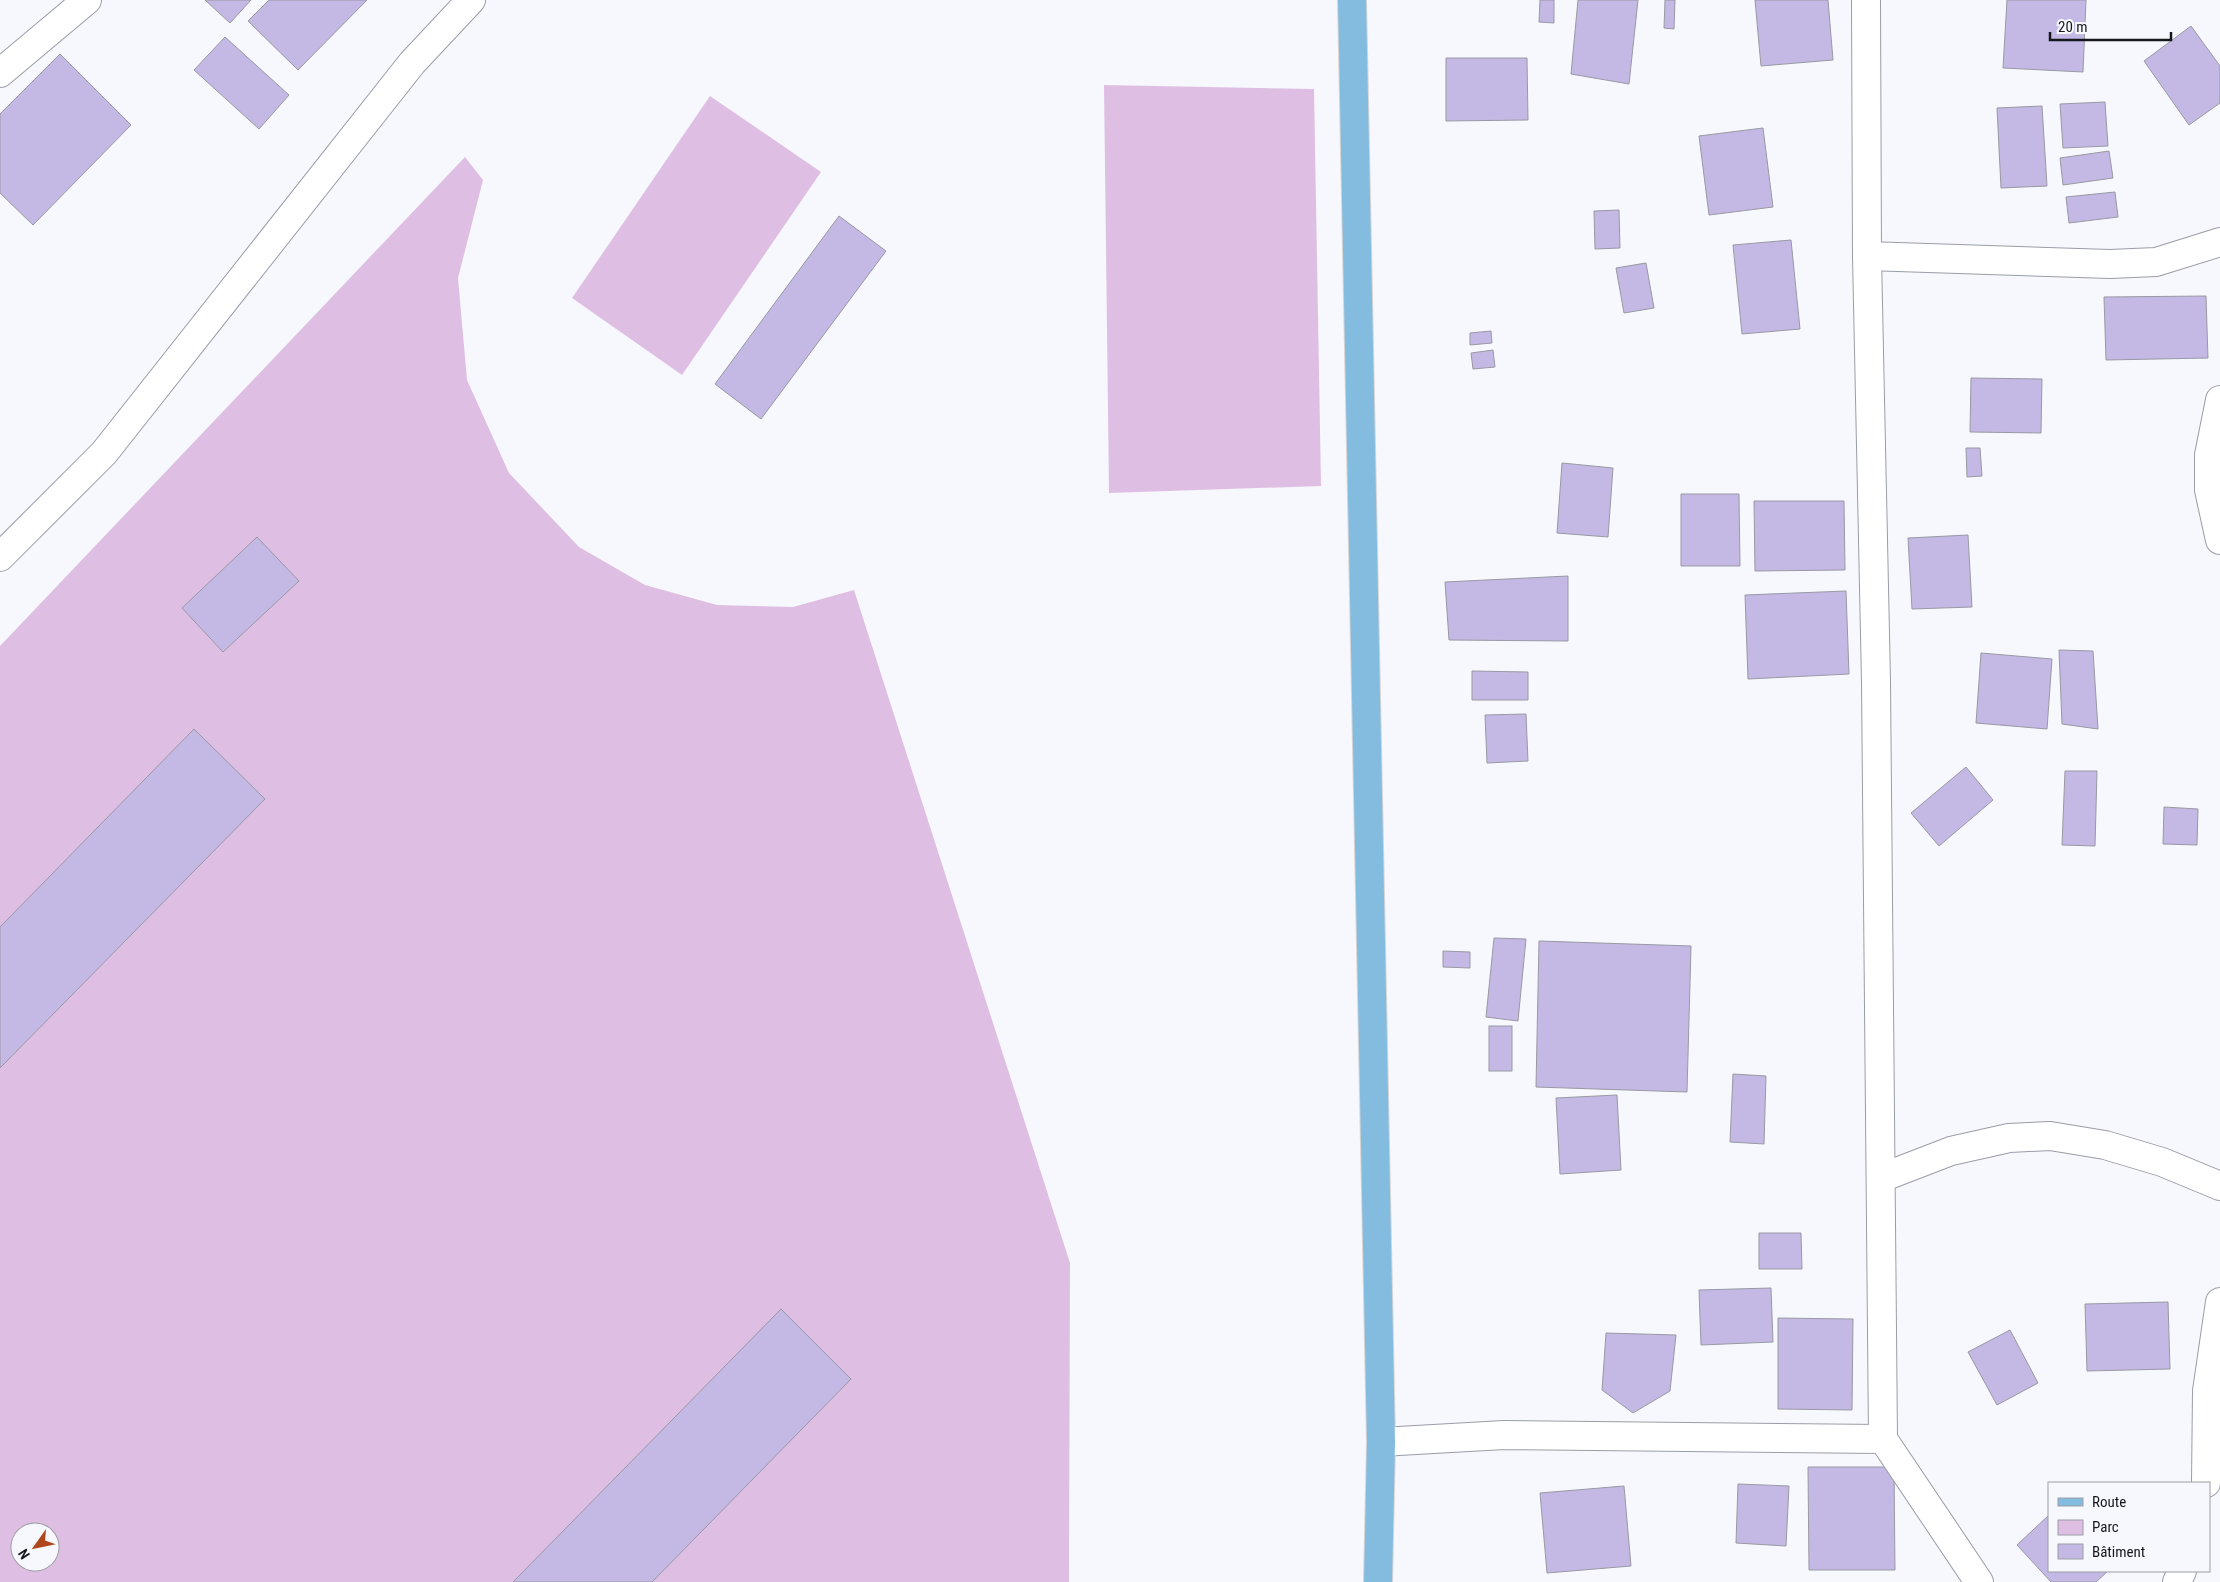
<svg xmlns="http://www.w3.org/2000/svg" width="2220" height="1582" font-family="'Roboto Condensed',sans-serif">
	<rect width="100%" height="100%" fill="#f7f8fd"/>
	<!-- green -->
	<g fill="#debfe3" fill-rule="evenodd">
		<polygon points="1104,85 1314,89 1321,486 1109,493"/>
		<polygon points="710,96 821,172 682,375 572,298"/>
		<path d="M465,157L483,180L458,278L467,380L509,473L579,547L645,585L717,605L793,607L854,590L1070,1263L1069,1582H0V646ZM20,1532H50V1562H20Z"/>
	</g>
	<!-- building -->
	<g fill="#c3b9e4" stroke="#9a98a3">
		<polygon points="205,0 251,0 230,23"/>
		<polygon points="269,0 367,0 298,70 248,21"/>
		<polygon points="1540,0 1554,0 1554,23 1539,22"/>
		<polygon points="1578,0 1638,0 1629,84 1571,74"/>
		<polygon points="1665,0 1675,0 1674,29 1664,28"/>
		<polygon points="1755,0 1828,0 1833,60 1761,66"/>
		<polygon points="2007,0 2086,0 2083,72 2003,68"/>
		<polygon points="2191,26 2220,66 2220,103 2189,125 2144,61"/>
		<polygon points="225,37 289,95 259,129 194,70"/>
		<polygon points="60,54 131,125 33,225 0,193 0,114"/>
		<polygon points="1446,58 1527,58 1528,120 1446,121"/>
		<polygon points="2105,102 2108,146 2063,148 2060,104"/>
		<polygon points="2042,106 2047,186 2001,188 1997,108"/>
		<polygon points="1763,128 1773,207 1709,215 1699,136"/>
		<polygon points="2109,151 2113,178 2063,185 2060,158"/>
		<polygon points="2115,192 2118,217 2069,223 2066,197"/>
		<polygon points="1619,210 1620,248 1595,249 1594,211"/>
		<polygon points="839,216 886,251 761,419 715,384"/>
		<polygon points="1791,240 1800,329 1742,334 1733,245"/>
		<polygon points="1646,263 1654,308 1624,313 1616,268"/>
		<polygon points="2206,296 2208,358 2106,360 2104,297"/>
		<polygon points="1491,331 1492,343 1470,345 1470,333"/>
		<polygon points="1493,350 1495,367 1473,369 1471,353"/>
		<polygon points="1971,378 2042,379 2041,433 1970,432"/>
		<polygon points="1966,448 1980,448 1982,476 1967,477"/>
		<polygon points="1562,463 1613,468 1608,537 1557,533"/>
		<polygon points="1681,494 1739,494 1740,566 1681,566"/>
		<polygon points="1754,501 1844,501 1845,570 1755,571"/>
		<polygon points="1968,535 1972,607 1912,609 1908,538"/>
		<polygon points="257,537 299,581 223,652 182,608"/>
		<polygon points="1568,576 1568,641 1449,640 1445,582"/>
		<polygon points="1846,591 1849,674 1748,679 1745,595"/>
		<polygon points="2059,650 2093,651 2098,729 2062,724"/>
		<polygon points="1981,653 2052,659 2047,729 1976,723"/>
		<polygon points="1472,671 1528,672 1528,700 1472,700"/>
		<polygon points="1526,714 1528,761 1487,763 1485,715"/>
		<polygon points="194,729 265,799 0,1068 0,927"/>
		<polygon points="1966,767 1993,800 1939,846 1911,813"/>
		<polygon points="2065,771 2097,771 2095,846 2062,845"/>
		<polygon points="2164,807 2198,809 2197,845 2163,844"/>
		<polygon points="1494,938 1526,939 1518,1021 1486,1017"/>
		<polygon points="1539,941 1691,946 1687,1092 1536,1087"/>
		<polygon points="1443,951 1470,952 1470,968 1443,967"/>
		<rect x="1489" y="1026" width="23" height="45"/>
		<polygon points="1733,1074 1766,1076 1764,1144 1730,1142"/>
		<polygon points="1617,1095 1621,1170 1560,1174 1556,1098"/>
		<polygon points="1759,1233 1801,1233 1802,1269 1759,1269"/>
		<polygon points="1771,1288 1773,1342 1701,1345 1699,1290"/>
		<polygon points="2168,1302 2170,1369 2087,1371 2085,1304"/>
		<polygon points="781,1309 851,1379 652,1582 513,1582"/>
		<polygon points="1778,1318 1853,1319 1852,1410 1778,1409"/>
		<polygon points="2010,1330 2038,1383 1997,1405 1968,1352"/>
		<polygon points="1606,1333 1676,1335 1670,1391 1633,1413 1602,1390"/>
		<polygon points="1808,1467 1894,1467 1895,1570 1809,1570"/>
		<polygon points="1738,1484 1789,1486 1786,1546 1736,1543"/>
		<polygon points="1624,1486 1631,1566 1547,1573 1540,1493"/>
		<polygon points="2049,1515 2049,1571 2108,1571 2096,1582 2051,1582 2017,1545"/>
	</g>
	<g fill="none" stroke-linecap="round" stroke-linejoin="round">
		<defs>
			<g id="minor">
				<polyline points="1866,0 1867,256 1876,682 1883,1439 1979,1582"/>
				<polyline points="0,73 87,0"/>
				<polyline points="1867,256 2110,264 2156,262 2220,242"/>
				<polyline points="2220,400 2209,455 2209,490 2220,540"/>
				<polyline points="0,557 104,453 412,63 471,0"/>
				<polyline points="1881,1178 1951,1151 2009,1138 2050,1136 2105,1145 2162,1162 2220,1186"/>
				<polyline points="1381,1442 1504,1435 1883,1439"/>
				<polyline points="2206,1483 2207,1391 2220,1302"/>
				<polyline points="2177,1582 2182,1571"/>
			</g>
			<polyline id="major" points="1352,0 1381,1442 1378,1582"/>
		</defs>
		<!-- minor casing -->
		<use href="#minor" stroke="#999da7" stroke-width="30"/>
		<!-- major casing -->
		<use href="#major" stroke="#d5d5d6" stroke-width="30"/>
		<!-- minor -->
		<use href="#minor" stroke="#fff" stroke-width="28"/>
		<!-- major -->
		<use href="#major" stroke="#84bce0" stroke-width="28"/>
	</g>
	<!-- legend -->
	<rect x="2048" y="1482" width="162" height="90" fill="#f7f8fd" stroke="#9d9ea3"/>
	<rect x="2058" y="1498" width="25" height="8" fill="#84bce0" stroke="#9d9ea3"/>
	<text x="2092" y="1507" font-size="15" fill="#15171b">Route</text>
	<rect x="2058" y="1520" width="25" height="15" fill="#debfe3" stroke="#9d9ea3"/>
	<text x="2092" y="1532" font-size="15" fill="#15171b">Parc</text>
	<rect x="2058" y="1544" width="25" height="15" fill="#c3b9e4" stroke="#9d9ea3"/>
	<text x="2092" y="1557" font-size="15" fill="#15171b">Bâtiment</text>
	<!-- north arrow -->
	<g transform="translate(35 1547) rotate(237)"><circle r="24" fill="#f7f8fd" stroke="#9d9ea3"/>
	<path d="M0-4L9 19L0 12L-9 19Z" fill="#ae481c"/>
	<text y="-8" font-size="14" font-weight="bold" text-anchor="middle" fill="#15171b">N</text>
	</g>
	<!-- scale -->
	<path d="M2050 32v8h121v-8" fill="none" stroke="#15171b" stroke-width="2.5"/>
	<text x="2058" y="32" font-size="15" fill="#15171b" stroke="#f7f8fd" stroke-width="4" paint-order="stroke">20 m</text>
</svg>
